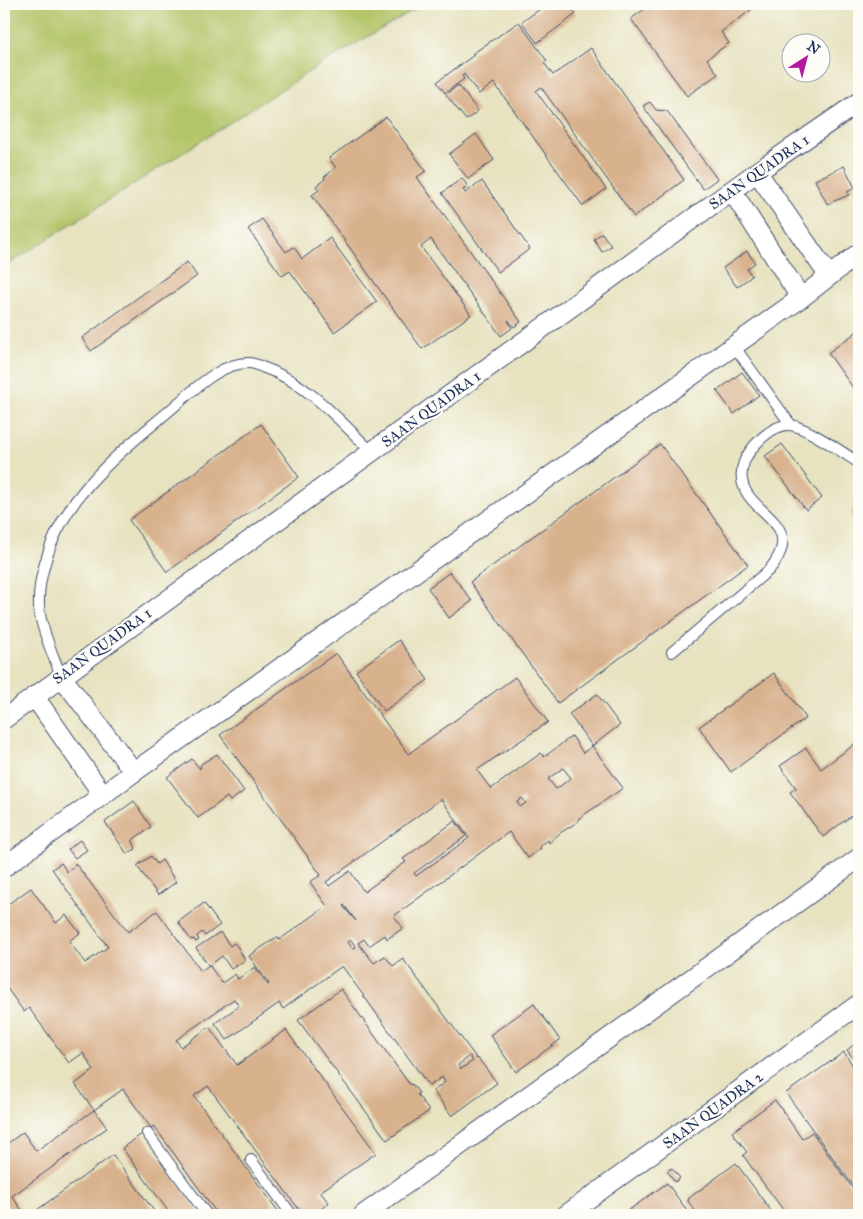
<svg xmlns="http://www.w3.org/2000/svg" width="863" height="1219" font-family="'IM FELL Great Primer',serif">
	<rect width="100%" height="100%" fill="#fdfcf7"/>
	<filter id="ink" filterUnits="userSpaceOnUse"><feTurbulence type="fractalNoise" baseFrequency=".02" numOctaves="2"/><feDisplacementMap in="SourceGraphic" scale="10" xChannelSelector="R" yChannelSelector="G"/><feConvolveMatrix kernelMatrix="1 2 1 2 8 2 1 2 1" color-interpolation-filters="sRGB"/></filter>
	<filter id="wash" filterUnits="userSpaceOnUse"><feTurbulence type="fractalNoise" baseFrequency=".0096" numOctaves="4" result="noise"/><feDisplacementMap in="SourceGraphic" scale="20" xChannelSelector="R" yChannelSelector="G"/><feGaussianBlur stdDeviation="1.12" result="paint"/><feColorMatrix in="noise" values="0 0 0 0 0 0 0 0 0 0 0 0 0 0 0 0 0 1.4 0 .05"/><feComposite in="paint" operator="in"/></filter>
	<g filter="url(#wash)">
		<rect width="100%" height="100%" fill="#e7e2c0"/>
		<!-- green -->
		<polygon fill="#b3c569" stroke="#677a64" points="4,4 424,4 323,63 4,267"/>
		<g id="blocks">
			<!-- building -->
			<g fill="#d8b18d" fill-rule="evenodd">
				<polygon points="547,4 568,4 576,14 537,43 522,22"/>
				<polygon points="651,4 759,4 721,32 729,43 707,59 718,74 687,96 631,19"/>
				<polygon points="519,22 547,61 544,63 553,75 591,48 684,180 634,217 541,87 536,91 606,189 583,206 494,83 479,94 464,74 462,76 464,79 445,93 437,82 474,55 472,54"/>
				<polygon points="458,85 478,111 466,120 446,95"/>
				<polygon points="650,102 656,110 667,111 717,179 703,189 643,106"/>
				<polygon points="386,117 426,171 417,177 521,322 514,327 508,320 512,328 501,336 431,239 421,247 471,315 422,349 312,195 319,190 316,186 325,179 324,177 336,168 329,158"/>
				<polygon points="476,134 494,160 468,179 449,154"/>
				<polygon points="844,166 855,188 847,192 849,195 827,204 815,180"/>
				<polygon points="462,178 468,187 463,190 465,193 482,181 530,249 498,272 442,193"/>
				<polygon points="262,219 286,252 294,247 302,259 330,238 377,302 334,332 290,271 282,276 248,229"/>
				<polygon points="602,233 611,246 602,252 594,239"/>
				<polygon points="747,251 755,263 747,269 752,276 737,287 723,268"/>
				<polygon points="187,262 197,276 91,351 82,338"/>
				<polygon points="859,330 859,396 828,353"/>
				<polygon points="742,372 759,395 734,414 717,391"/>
				<polygon points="261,424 299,477 167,572 129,520"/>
				<polygon points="660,444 748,565 558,703 470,582"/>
				<polygon points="782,444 822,498 806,510 765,456"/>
				<polygon points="859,498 859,529 851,516 854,501"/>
				<polygon points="450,572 472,601 449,618 428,588"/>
				<polygon points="399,640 428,680 384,711 356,671"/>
				<path d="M336,653L408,754L515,677L548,722L477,770L491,789L541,753L544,757L572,736L583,753L592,746L623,788L578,819L579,821L560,833L549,843L548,840L540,846L541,848L528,858L509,832L394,916L403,928L387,939L385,935L369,946L364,939L358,943L374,963L385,956L393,966L403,959L477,1059L478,1058L497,1083L452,1116L433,1091L445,1082L442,1077L429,1086L342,966L283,1009L279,1003L227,1040L215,1023L239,1006L234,999L176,1040L181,1047L209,1027L237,1065L286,1030L376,1153L320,1192L329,1203L313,1215H303L208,1086L194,1096L281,1215H218L154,1126L151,1128L123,1089L94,1110L75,1084L94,1070L83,1053L69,1063L29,1008L24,1012L4,984V907L31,888L56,923L66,915L80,933L69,941L85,963L108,947L52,869L61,863L67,872L75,866V863L128,932L157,911L201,971L209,965L222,983L235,974L238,979L255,967L268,985L269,984L249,956L277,937L279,940L327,906L310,882L321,875L220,735ZM563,768L571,778L556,789L548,779ZM522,798L526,803L520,807L517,802ZM441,799L469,838L416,876L414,873L466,836L455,821L403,859L406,862L364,892L350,871L329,886L326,882ZM344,905L356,921L343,906ZM351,940L356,947L353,949L348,942ZM470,1056L473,1061L461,1069L458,1065Z"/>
				<polygon points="774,673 806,718 731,772 699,727"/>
				<polygon points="597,694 620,725 592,746 569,714"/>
				<polygon points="859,741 859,810 823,837 790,792 796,788 780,766 806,748 821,769"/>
				<polygon points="217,754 244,791 230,801 227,797 198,818 167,777 192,759 200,769 201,764"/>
				<polygon points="134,801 151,827 131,841 133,841 136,849 127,854 105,822"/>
				<polygon points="80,840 87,850 75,858 68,849"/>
				<polygon points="151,856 157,864 162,860 176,882 158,895 137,866"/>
				<polygon points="204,903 220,925 205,936 202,932 197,936 199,940 196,942 194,939 191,940 178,922"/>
				<polygon points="220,932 230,946 234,943 237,946 245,960 231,969 222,956 209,966 196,948"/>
				<polygon points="341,989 410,1085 412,1084 419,1093 417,1094 429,1111 387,1140 298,1020"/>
				<polygon points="534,1004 560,1040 516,1072 490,1035"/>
				<polygon points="859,1041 859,1066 847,1050"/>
				<polygon points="844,1052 857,1072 859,1071 859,1194 786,1093"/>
				<polygon points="775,1100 802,1139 812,1132 859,1197 859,1215 787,1215 752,1168 743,1155 747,1152 732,1132"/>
				<polygon points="94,1110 107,1128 12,1196 25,1215 4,1215 4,1146 23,1132 36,1151"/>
				<polygon points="142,1134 201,1215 171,1215 122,1148"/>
				<polygon points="113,1155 157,1215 30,1215"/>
				<polygon points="736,1163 774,1215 698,1215 688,1201 689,1198"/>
				<polygon points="672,1168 680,1178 675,1182 667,1171"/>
				<polygon points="667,1183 690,1215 622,1215"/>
			</g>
		</g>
	</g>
	<g filter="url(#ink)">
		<use href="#blocks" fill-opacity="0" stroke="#3a4a6d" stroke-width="1"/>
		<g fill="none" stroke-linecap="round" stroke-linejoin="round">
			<defs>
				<g id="service">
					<polyline points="734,346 791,425"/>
					<path d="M672,652L769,570C809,522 747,515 742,480C740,466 746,456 754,446C763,436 776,425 789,425C804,425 845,454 859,463"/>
					<path d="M61,676C54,657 44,636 40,615C37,597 40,580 45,563C63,496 118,454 169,411C191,393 218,363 248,363C253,363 258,365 262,367C307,382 338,419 372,452"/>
					<polyline points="147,1133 207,1215"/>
					<polyline points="251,1160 292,1215"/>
				</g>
				<g id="minor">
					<polyline points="757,172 829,276"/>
					<polyline points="732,191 801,298"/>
					<polyline points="61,676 134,772"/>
					<polyline points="34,696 103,795"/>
					<polyline points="4,719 757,172 859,102"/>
					<polyline points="4,867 134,772 801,298 859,253"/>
					<polyline points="363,1215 859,858"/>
					<polyline points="566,1215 859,1004"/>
				</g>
			</defs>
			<!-- service casing -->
			<use href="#service" stroke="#3a4a6d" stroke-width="12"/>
			<!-- minor casing -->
			<use href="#minor" stroke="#3a4a6d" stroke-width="21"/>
			<!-- service -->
			<use href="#service" stroke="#fff" stroke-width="10"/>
			<!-- minor -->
			<use href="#minor" stroke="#fff" stroke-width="19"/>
		</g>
	</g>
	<g text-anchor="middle" stroke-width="4.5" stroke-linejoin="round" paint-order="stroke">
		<!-- street labels -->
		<g font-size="15" fill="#1b2f5e" stroke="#fdfcf7">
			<text transform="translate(759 172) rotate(-35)" y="5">SAAN QUADRA 1</text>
			<text transform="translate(431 409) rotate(-36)" y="5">SAAN QUADRA 1</text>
			<text transform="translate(102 646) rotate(-36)" y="5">SAAN QUADRA 1</text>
			<text transform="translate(713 1110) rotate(-36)" y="5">SAAN QUADRA 2</text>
		</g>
	</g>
	<!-- margin -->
	<rect width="863" height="1219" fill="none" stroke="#fdfcf7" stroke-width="20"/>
	<!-- north arrow -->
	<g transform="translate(806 58) rotate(36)"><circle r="24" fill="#fdfcf7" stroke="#a3aaba"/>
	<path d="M0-4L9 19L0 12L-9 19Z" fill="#b5179e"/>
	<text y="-8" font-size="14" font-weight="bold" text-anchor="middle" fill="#1b2f5e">N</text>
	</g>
</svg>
